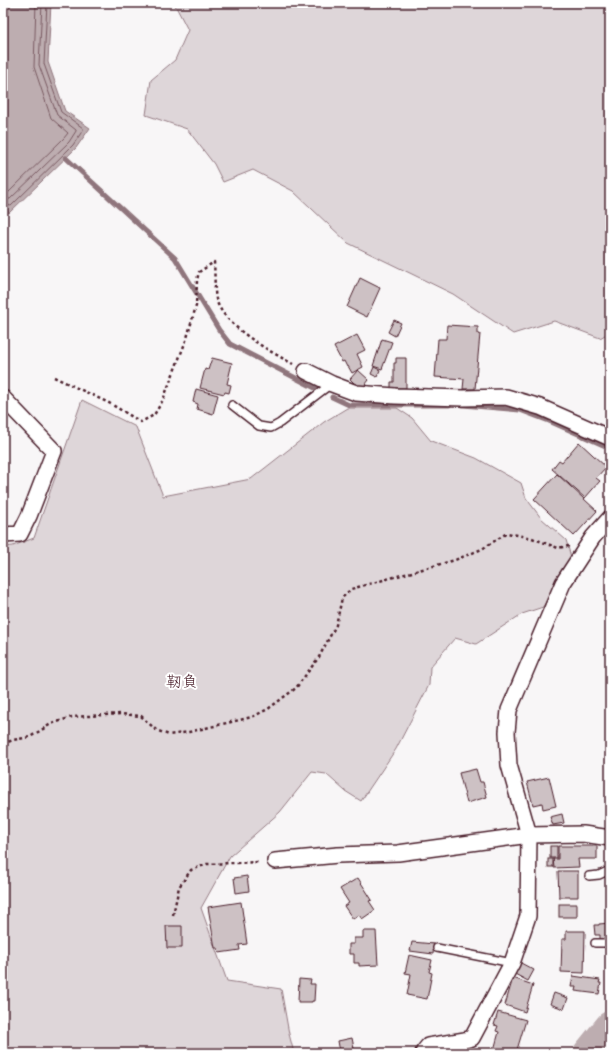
<svg xmlns="http://www.w3.org/2000/svg" width="613" height="1056" font-family="'Indie Flower','Klee One',sans-serif">
	<rect width="100%" height="100%" fill="#f8f6f7"/>
	<filter id="ink" filterUnits="userSpaceOnUse"><feTurbulence type="fractalNoise" baseFrequency=".025" numOctaves="2"/><feDisplacementMap in="SourceGraphic" scale="8" xChannelSelector="R" yChannelSelector="G"/><feConvolveMatrix kernelMatrix="1 2 1 2 8 2 1 2 1" color-interpolation-filters="sRGB"/></filter>
	<g filter="url(#ink)">
		<!-- green -->
		<g fill="#ded6d9" stroke="#947a82">
			<polygon points="174,3 610,3 610,332 600,338 554,321 513,334 453,294 348,243 293,191 253,170 223,182 214,164 187,129 146,115 151,80 175,60 188,30"/>
			<polygon points="82,400 136,427 163,496 251,479 324,422 347,408 397,408 412,418 431,441 476,458 521,483 526,498 541,518 566,540 571,557 543,607 522,614 476,644 455,638 430,667 429,685 396,749 361,801 345,791 326,774 312,772 280,812 230,856 201,908 227,981 281,989 289,1034 294,1053 3,1053 3,547 13,546 34,538"/>
		</g>
		<!-- water -->
		<polygon fill="#bdadb0" stroke="#8f747b" points="3,3 51,3 48,62 65,111 90,128 76,148 9,213 3,206"/>
		<g fill="none" stroke-linecap="round" stroke-linejoin="round">
			<!-- shore -->
			<g stroke="#785860" stroke-width="1">
				<polyline points="3,193 9,192 64,138 68,133 51,118 34,67 36,3"/>
				<polyline points="3,199 10,199 69,142 76,131 76,130 57,115 39,65 42,3"/>
				<polyline points="3,204 11,206 73,145 83,130 83,128 61,112 44,64 47,3"/>
			</g>
			<!-- stream -->
			<g stroke="#8f747b" stroke-width="5">
				<polyline points="66,158 175,258 219,330 230,344 317,389"/>
				<polyline points="332,397 349,405 449,405"/>
				<polyline points="463,405 520,410 549,421 610,448"/>
			</g>
			<!-- river -->
			<polyline stroke="#bdadb0" stroke-width="30" points="588,1053 610,1026"/>
		</g>
		<!-- building -->
		<g fill="#cdc1c4" stroke="#4a1f2b">
			<polygon points="360,278 380,288 367,317 347,307"/>
			<polygon points="394,320 401,323 395,336 388,332"/>
			<polygon points="447,325 478,327 478,334 480,334 475,389 463,389 464,379 435,377 438,339 446,339"/>
			<polygon points="357,335 365,350 357,354 363,367 352,373 348,366 347,367 344,361 342,362 334,347"/>
			<polygon points="382,339 392,342 382,369 373,366"/>
			<polygon points="212,358 232,363 227,384 231,385 229,393 225,392 224,394 200,388 205,369 208,370"/>
			<polygon points="396,358 406,358 406,388 391,388 391,382 394,382 394,363 396,363"/>
			<polygon points="374,367 380,370 377,377 371,374"/>
			<polygon points="358,370 369,380 361,390 350,379"/>
			<polygon points="196,389 218,395 213,414 197,409 198,404 193,402"/>
			<polygon points="579,442 606,467 596,478 600,481 585,498 552,469 559,460 562,462"/>
			<polygon points="557,474 597,511 574,536 534,499"/>
			<polygon points="476,769 480,782 483,782 487,797 467,803 459,773"/>
			<polygon points="549,777 556,806 543,809 542,803 533,805 527,782"/>
			<polygon points="562,814 564,823 553,825 550,817"/>
			<rect x="550" y="846" width="7" height="12"/>
			<polygon points="558,846 597,846 597,859 578,859 579,867 554,868 553,859 558,859"/>
			<rect x="548" y="859" width="5" height="8"/>
			<polygon points="558,871 578,871 578,897 559,897"/>
			<polygon points="247,876 249,891 236,893 234,878"/>
			<polygon points="358,878 372,900 369,901 375,910 362,919 359,915 353,919 344,906 349,903 340,889"/>
			<polygon points="241,902 247,944 239,945 240,950 219,953 218,948 215,948 208,907"/>
			<rect x="559" y="904" width="18" height="13"/>
			<polygon points="610,923 610,941 600,940 600,935 595,935 594,925 599,925 599,924"/>
			<polygon points="166,926 182,926 182,948 167,948"/>
			<polygon points="363,931 376,931 378,965 359,966 359,963 354,963 354,954 349,954 349,944 354,944 354,938 363,938"/>
			<polygon points="566,931 585,931 584,973 561,972 562,939 566,939"/>
			<polygon points="412,942 434,944 433,954 410,951"/>
			<polygon points="409,955 432,960 429,972 432,973 427,999 407,995 411,974 405,973"/>
			<polygon points="519,962 534,970 528,981 513,973"/>
			<polygon points="573,976 600,980 599,983 601,983 599,994 575,991 576,987 571,987"/>
			<polygon points="513,978 533,985 525,1012 505,1005"/>
			<polygon points="299,979 311,980 310,984 315,984 314,1001 312,1001 312,1002 298,1002"/>
			<polygon points="554,993 568,998 564,1009 550,1004"/>
			<polygon points="498,1012 526,1020 516,1053 504,1053 494,1050 499,1032 496,1031 498,1026 494,1025"/>
			<polygon points="352,1038 354,1048 340,1052 338,1041"/>
		</g>
		<g fill="none" stroke-linecap="round" stroke-linejoin="round">
			<defs>
				<g id="service">
					<polyline points="232,405 259,426 271,428 280,423 331,384"/>
					<polyline points="589,876 599,875 610,870"/>
					<polyline points="595,943 610,943"/>
					<polyline points="437,948 512,963"/>
				</g>
				<g id="minor">
					<polyline points="306,371 332,384 356,393 395,396 463,398 506,397 540,407 610,438"/>
					<polyline points="3,398 54,451 29,516 20,534 3,535"/>
					<polyline points="275,861 338,855 398,853 529,835 583,834 610,838"/>
					<polyline points="423,1053 424,1051 428,1046 465,1040 472,1038 512,963 528,916 529,835 509,765 507,732 509,710 563,583 593,537 610,518"/>
				</g>
			</defs>
			<!-- service casing -->
			<use href="#service" stroke="#4a1f2b" stroke-width="10"/>
			<!-- minor casing -->
			<use href="#minor" stroke="#4a1f2b" stroke-width="18"/>
			<!-- path -->
			<g stroke="#4a1f2b" stroke-width="2.5" stroke-dasharray="3 3" stroke-linecap="butt">
				<path d="M54,377L109,403L141,422L154,415L163,400L187,338L196,306L197,280L199,272L214,262C215,274 214,288 216,299C223,326 271,352 293,364"/>
				<polyline points="3,744 13,740 30,737 51,724 72,717 121,714 141,716 156,730 169,735 189,732 252,717 268,709 296,688 319,657 336,625 342,598 351,589 455,560 482,549 507,533 532,538 558,548 569,546"/>
				<polyline points="173,915 179,887 191,870 207,864 260,862"/>
			</g>
			<!-- service -->
			<use href="#service" stroke="#fff" stroke-width="7"/>
			<!-- minor -->
			<use href="#minor" stroke="#fff" stroke-width="15"/>
		</g>
	</g>
	<g text-anchor="middle" stroke-width="4" stroke-linejoin="round" paint-order="stroke">
		<!-- quarter labels -->
		<g font-size="16" fill="#4a1f2b" stroke="#fff">
			<text x="182" y="687">靭負</text>
		</g>
	</g>
	<!-- margin -->
	<rect width="613" height="1056" fill="none" stroke="#fff" stroke-width="16"/>
	<rect x="8" y="8" width="597" height="1040" fill="none" stroke="#4a1f2b" stroke-width="1.5" filter="url(#ink)"/>
</svg>
